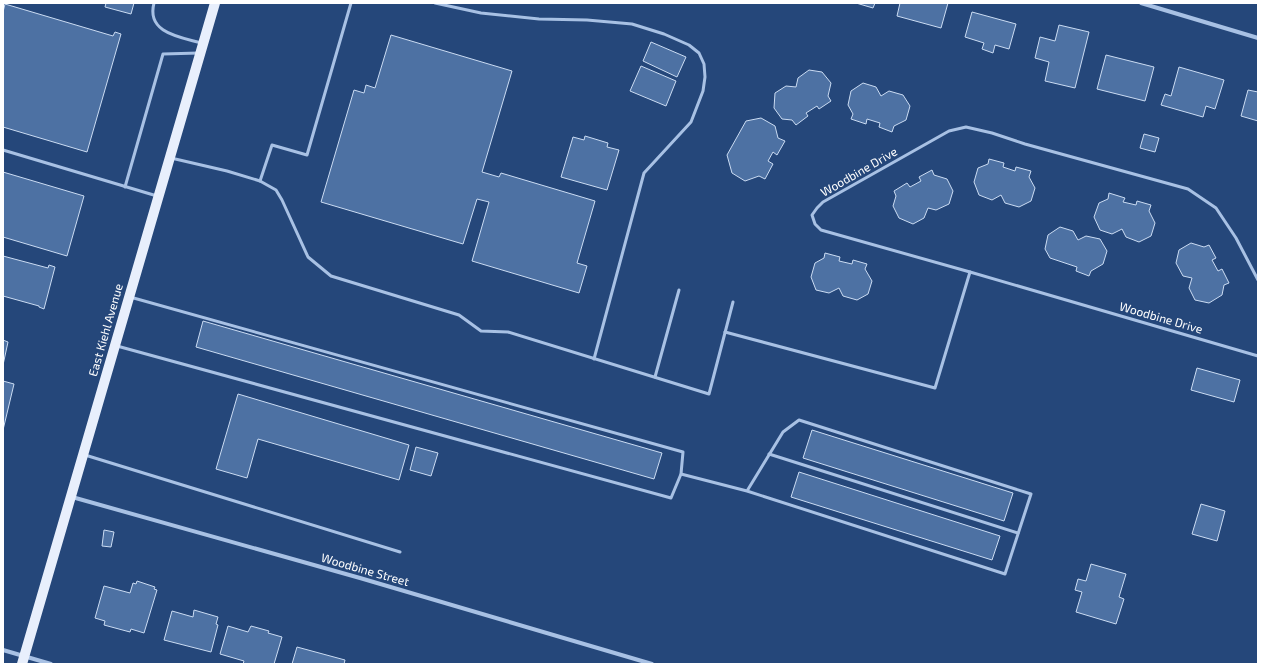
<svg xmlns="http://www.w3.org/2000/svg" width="1261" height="667" font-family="'Exo 2',sans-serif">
	<rect width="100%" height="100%" fill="#25477a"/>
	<!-- building -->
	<g fill="#4d71a3" stroke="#cbdcf3">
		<polygon points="106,3 134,3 131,14 105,7"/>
		<polygon points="856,3 875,3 873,8"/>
		<polygon points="900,3 948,3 941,28 897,16"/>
		<polygon points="5,4 113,36 115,32 121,34 87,152 3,127 3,12"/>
		<polygon points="972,12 1016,24 1009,49 995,45 993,53 982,49 984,43 965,37"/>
		<polygon points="1059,25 1089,32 1075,88 1045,81 1049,62 1035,58 1040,37 1055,41"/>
		<polygon points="391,35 512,71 482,172 499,177 501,173 595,201 577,263 587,266 579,293 472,261 489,202 477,199 463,244 321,202 354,90 364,93 366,85 375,88"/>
		<polygon points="651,42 686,57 677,77 643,61"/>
		<polygon points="1106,55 1154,67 1145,101 1097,89"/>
		<polygon points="641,66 676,81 666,106 630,91"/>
		<polygon points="1179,67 1224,80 1215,109 1206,106 1203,117 1161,105 1165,94 1171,96"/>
		<polygon points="809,70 822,72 831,83 828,96 831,101 819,109 817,106 806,113 808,116 796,125 792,120 782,119 774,108 775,93 786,86 796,87 798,78"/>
		<polygon points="863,83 876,87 881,96 889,91 903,95 910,106 906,120 894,126 892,132 879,127 880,123 867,119 866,124 851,119 853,114 848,105 851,91"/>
		<polygon points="1248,90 1258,92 1258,121 1241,116"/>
		<polygon points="761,118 775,126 778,138 785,141 777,155 773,152 768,161 773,164 765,179 759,176 745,181 732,173 727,155 746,121"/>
		<polygon points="1144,134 1159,138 1155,152 1140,148"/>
		<polygon points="585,136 608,143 607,147 619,150 607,190 561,177 573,137 584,140"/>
		<polygon points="989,159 1004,163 1003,167 1015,171 1016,167 1031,171 1029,177 1035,188 1031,201 1019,207 1005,203 1001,195 992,200 979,195 974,182 978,168 988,164"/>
		<polygon points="932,170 934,175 947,179 953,191 949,204 936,210 928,208 924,218 913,224 899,218 893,206 896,196 894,191 907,183 910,187 921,181 919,177"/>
		<polygon points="3,172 84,196 67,256 3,237"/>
		<polygon points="1109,193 1125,198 1123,202 1136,205 1137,201 1151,205 1149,211 1155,223 1151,236 1139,242 1126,237 1122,229 1112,234 1100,230 1094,217 1099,203 1108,199"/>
		<polygon points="1060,227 1073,231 1078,240 1086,236 1100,239 1107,251 1103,264 1091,271 1089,276 1076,271 1077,267 1050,258 1045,249 1048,235"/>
		<polygon points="1191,243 1204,247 1209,245 1216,258 1212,260 1218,271 1222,269 1229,283 1224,285 1222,295 1209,303 1195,300 1189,288 1192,278 1183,276 1176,263 1179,250"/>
		<polygon points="825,253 840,257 839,261 852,264 853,260 867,264 865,269 872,281 868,294 857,300 843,296 839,288 829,293 816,290 811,277 815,263 824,258"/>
		<polygon points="3,256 48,268 49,265 55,267 44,309 39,307 39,306 3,296"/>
		<polygon points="203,321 662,453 654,479 196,347"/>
		<polygon points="3,340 8,342 3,365"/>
		<polygon points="1197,368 1240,380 1234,402 1191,390"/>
		<polygon points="3,381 14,384 3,430"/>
		<polygon points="238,394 409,445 399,480 258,439 247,478 216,469"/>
		<polygon points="812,430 1013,493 1004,521 803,458"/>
		<polygon points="416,447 438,453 431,476 410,470"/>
		<polygon points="799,472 1000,536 992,560 791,497"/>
		<polygon points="1201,504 1225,511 1217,541 1192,534"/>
		<polygon points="104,530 114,532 111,547 102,546"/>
		<polygon points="1091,564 1126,574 1119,597 1124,599 1116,624 1076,612 1082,592 1075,590 1078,579 1086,581"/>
		<polygon points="137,581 155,587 154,589 157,590 144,633 131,629 130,632 104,625 105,621 95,618 104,586 130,593 133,583 136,584"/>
		<polygon points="194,610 218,617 216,624 218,625 211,652 164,640 172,611 193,617"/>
		<polygon points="228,626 248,632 251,626 269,631 268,633 282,637 274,664 243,664 244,661 220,654"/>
		<polygon points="297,647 345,660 344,664 292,664"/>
	</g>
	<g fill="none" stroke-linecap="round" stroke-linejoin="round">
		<!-- lane -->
		<g stroke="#a8c1e4" stroke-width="3">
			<path d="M154,3C146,33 180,37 201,43"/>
			<polyline points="435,3 481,13 539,19 587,20 632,24 664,34 689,45 699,53 704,64 705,77 703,91 691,122 644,173 594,359"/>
			<polyline points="3,150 157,196"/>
			<polyline points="171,158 227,171 260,181 276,190 282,200 308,257 331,276 459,315 481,331 508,332 709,394 733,302"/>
			<polyline points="260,181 272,145 307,155 351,3"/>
			<polyline points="125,187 163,54 199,53"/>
			<polyline points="1258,280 1236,238 1216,208 1188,189 1025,144 992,133 966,127 949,131 823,202 817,208 812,215 815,224 821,230 970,272 1258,356"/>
			<polyline points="725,332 935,388 970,272"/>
			<polyline points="117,346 671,498 681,474 683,452 130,297"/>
			<polyline points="655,377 679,290"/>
			<polyline points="769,454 1018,533"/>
			<polyline points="85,455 400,552"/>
			<polyline points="681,474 747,491 1005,574 1031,494 799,420 783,432 747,491"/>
		</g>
		<!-- street -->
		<g stroke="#a8c1e4" stroke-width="4">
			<polyline points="1141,3 1258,38"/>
			<polyline points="72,497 360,578 652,664"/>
			<polyline points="3,650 51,664"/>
		</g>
		<!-- primary -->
		<polyline stroke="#e8effc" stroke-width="10" points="22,664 215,3"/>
	</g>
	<g text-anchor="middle" stroke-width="3" stroke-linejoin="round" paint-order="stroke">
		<!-- street labels -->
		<g font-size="12" fill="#fff" stroke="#25477a">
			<text transform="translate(859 172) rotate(-30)" y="4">Woodbine Drive</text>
			<text transform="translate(1161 318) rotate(16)" y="4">Woodbine Drive</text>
			<text transform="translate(106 330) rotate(-74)" y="4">East Kiehl Avenue</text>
			<text transform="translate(365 570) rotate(16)" y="4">Woodbine Street</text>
		</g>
	</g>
	<!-- border -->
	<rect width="1261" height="667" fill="none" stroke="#ffffff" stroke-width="8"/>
</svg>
